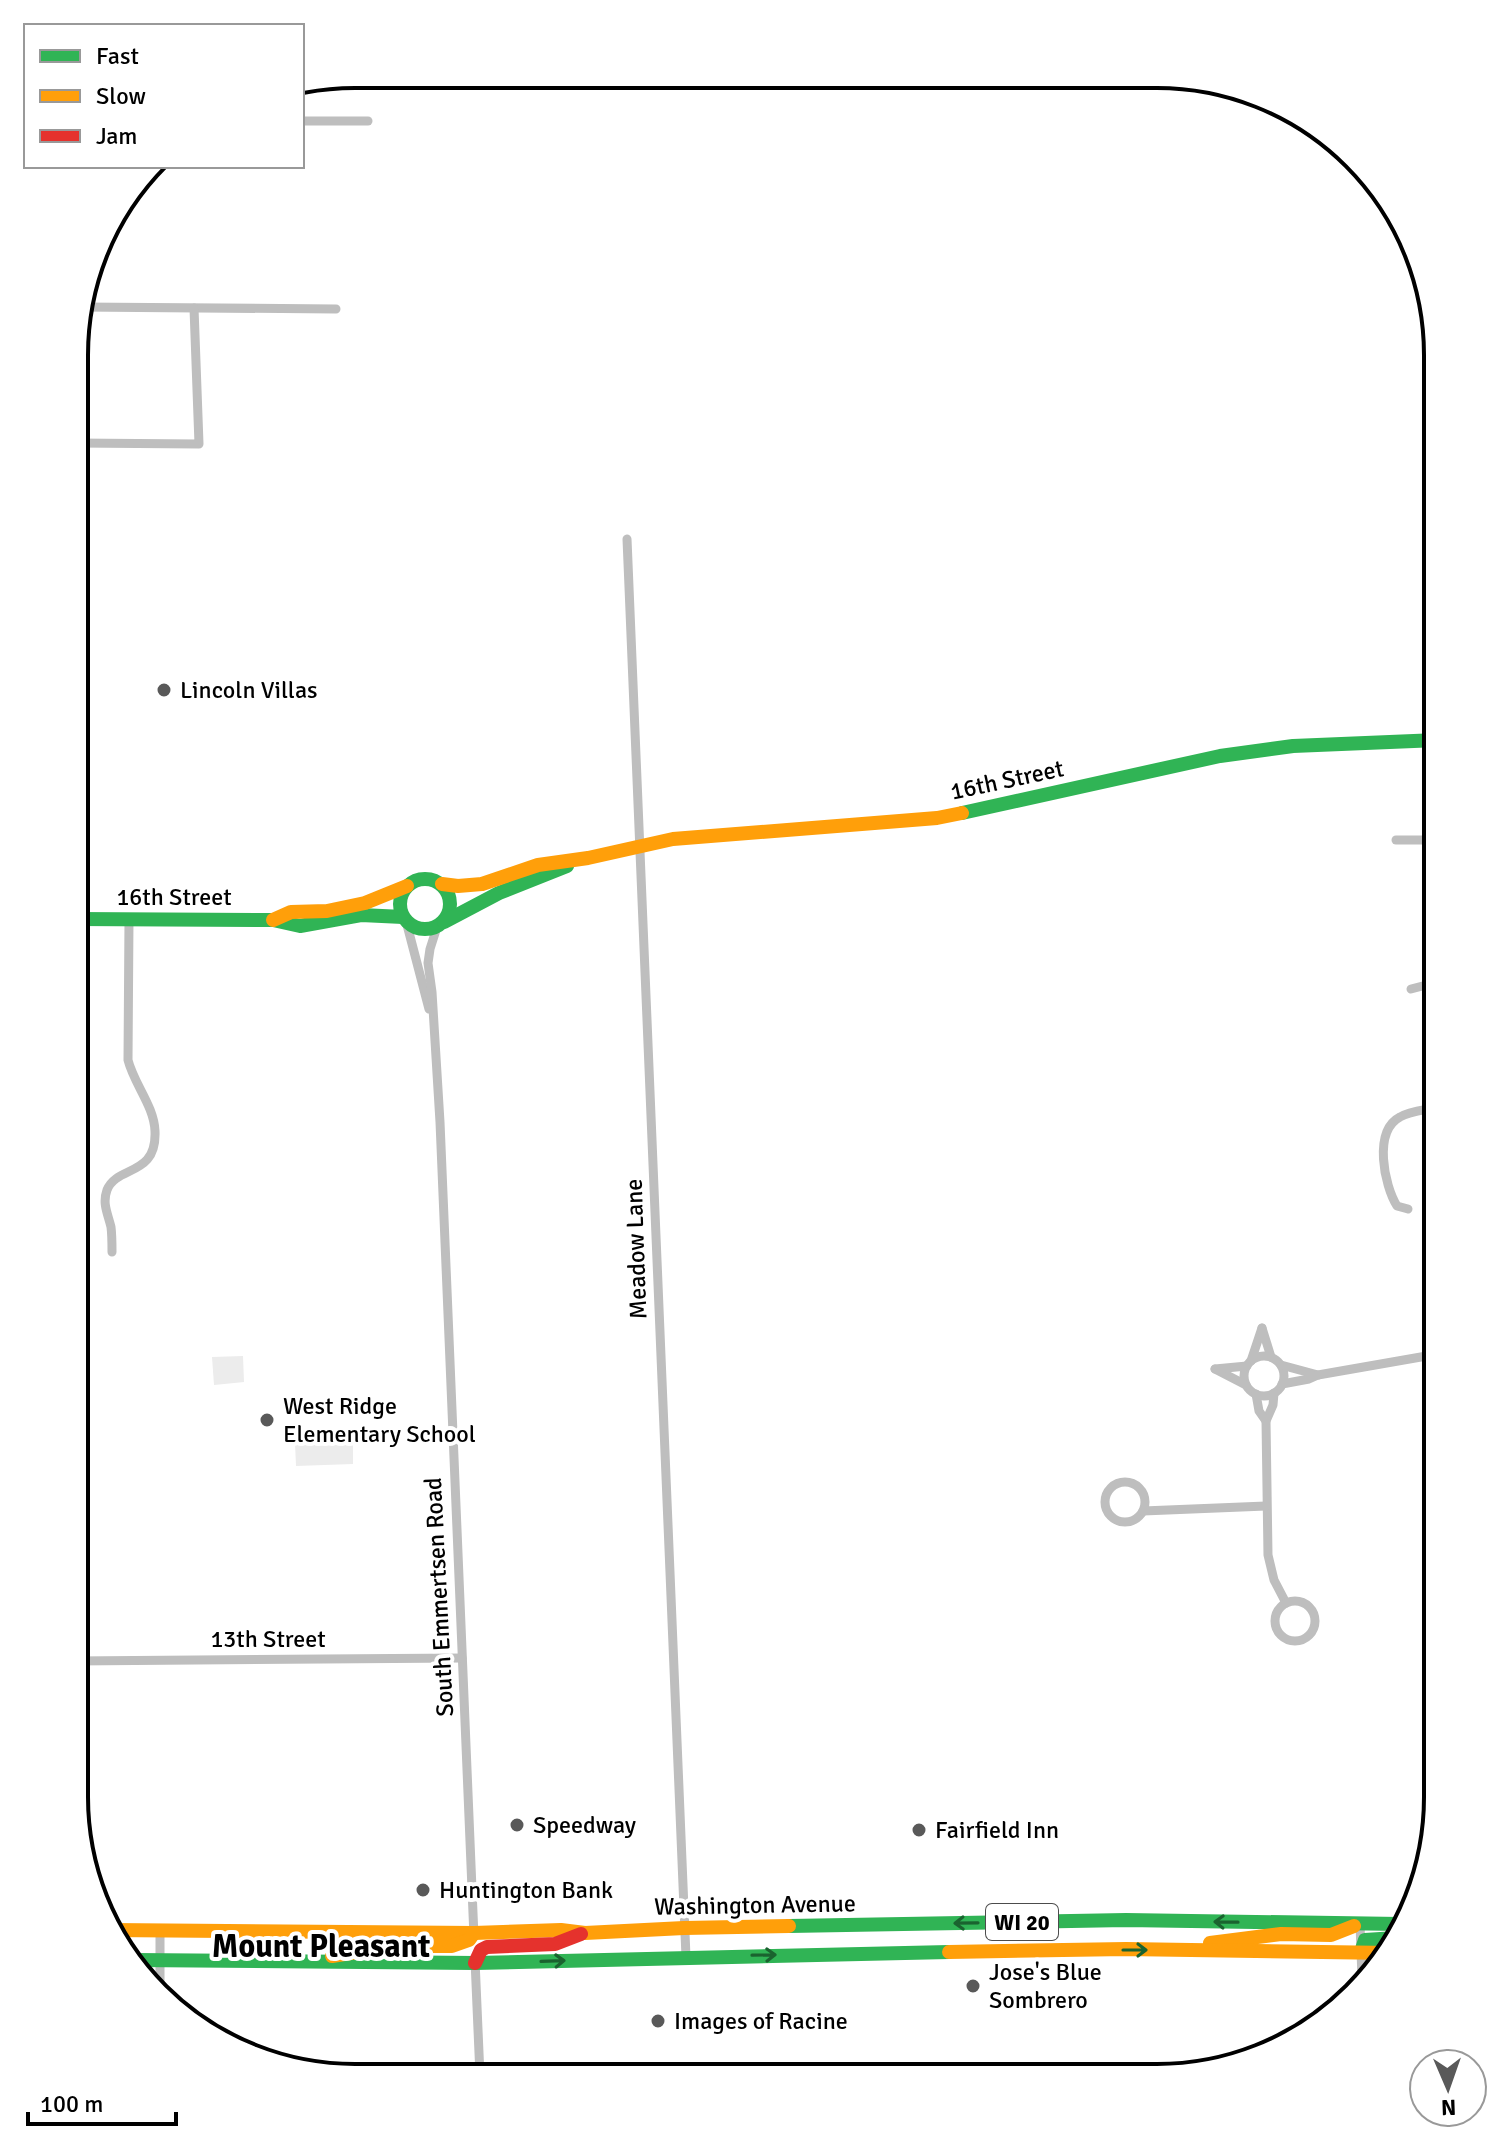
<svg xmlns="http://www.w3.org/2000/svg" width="1512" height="2152" font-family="Signika,sans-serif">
	<rect width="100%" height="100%" fill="#fff"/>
	<!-- green -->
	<g fill="#ececec">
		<polygon points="243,1356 244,1382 214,1385 212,1357"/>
		<polygon points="353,1441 353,1464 296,1466 295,1443"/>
	</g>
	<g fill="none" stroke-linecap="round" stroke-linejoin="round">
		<!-- street -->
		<g stroke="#bebebe" stroke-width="9">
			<polyline points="302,121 368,121"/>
			<polyline points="80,307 336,309"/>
			<polyline points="76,443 199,444 194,308"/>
			<polyline points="627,539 686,1957"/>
			<polyline points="1432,740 1438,844"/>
			<polyline points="1396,840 1438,840"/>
			<polyline points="406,921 429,1009"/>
			<polyline points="437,927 430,949 428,963 432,992 440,1122 474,1937"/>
			<polyline points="1411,989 1438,982"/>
			<path d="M1408,1209L1397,1206C1384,1185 1373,1131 1400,1117C1410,1111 1426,1110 1438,1107"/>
			<path d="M112,1252C112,1244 112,1235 111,1227C108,1214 102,1204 107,1190C117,1165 157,1177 155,1131C154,1106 134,1084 128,1060L129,919"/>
			<polyline points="1262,1328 1271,1357"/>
			<circle cx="1264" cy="1376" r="20"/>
			<polyline points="1251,1361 1262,1328"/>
			<polyline points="1281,1365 1318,1375"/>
			<polyline points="1215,1369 1246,1385"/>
			<polyline points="1215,1369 1247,1366"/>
			<polyline points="1282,1384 1309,1379 1318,1375 1438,1354"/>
			<polyline points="1274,1393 1273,1405 1266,1421 1268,1555 1274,1580 1286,1603"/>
			<polyline points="1256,1394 1259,1411 1266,1421"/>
			<circle cx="1125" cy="1502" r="20"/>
			<polyline points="1143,1511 1266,1506"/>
			<circle cx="1295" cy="1621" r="20"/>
			<polyline points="74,1661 462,1658"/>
			<polyline points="1360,1924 1362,1978"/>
			<polyline points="160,1931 160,1991"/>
			<polyline points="475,1960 480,2076"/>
		</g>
		<!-- fast -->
		<g stroke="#30b455" stroke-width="14">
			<polyline points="962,813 1220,756 1293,746 1438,740"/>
			<circle cx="425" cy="904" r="25"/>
			<polyline points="75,919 273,920 300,926 361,915 403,917"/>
			<polyline points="444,922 499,893 567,866"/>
			<polyline points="789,1926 1126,1920 1400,1924"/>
			<polyline points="1361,1952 1365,1940 1396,1938"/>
			<polyline points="135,1960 475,1963 949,1952"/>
		</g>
		<!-- slow -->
		<g stroke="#ff9f0a" stroke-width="14">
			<polyline points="442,884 458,886 482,884 538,865 588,858 673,839 937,818 962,813"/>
			<polyline points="273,920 291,912 327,911 365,903 407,886"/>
			<polyline points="111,1930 474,1933 561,1930 585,1933 684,1928 789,1926"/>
			<polyline points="1210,1943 1281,1934 1331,1935 1354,1926"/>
			<polyline points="949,1952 1126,1949 1391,1953"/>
			<polyline points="332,1956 395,1946 452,1946 469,1940 474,1933"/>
		</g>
		<!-- jam -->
		<polyline stroke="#e5322d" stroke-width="14" points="475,1963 481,1950 487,1947 555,1944 581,1934"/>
	</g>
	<!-- one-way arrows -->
	<defs><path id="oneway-shaft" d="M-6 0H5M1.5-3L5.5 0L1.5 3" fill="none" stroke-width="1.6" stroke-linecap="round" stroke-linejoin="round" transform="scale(2)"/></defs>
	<g stroke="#1a632f">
		<use href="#oneway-shaft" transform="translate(1226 1922) rotate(-179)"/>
		<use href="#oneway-shaft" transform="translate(966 1923) rotate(179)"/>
		<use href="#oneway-shaft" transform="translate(1135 1950)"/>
		<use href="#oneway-shaft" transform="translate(764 1955) rotate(-1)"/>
		<use href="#oneway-shaft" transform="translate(553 1961) rotate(-2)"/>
	</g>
	<!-- markers -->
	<g fill="#595959" stroke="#fff" stroke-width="3">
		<circle cx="164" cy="690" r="8"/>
		<circle cx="267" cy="1420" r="8"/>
		<circle cx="517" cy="1825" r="8"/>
		<circle cx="919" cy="1830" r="8"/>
		<circle cx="423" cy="1890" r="8"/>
		<circle cx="973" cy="1986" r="8"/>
		<circle cx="658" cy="2021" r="8"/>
	</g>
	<g text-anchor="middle" stroke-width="8" stroke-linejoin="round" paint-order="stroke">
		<!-- shield labels -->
		<rect fill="#fff" stroke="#4c4c4c" stroke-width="2" x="986" y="1904" width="72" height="36" rx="6"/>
		<g font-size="22" font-weight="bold" fill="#000">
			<text x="1022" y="1930">WI 20</text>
		</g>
		<!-- poi labels -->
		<g font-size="24" fill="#000" stroke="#fff" text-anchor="start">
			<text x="180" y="698">Lincoln Villas</text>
			<text x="283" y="1414">West Ridge<tspan x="283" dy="28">Elementary School</tspan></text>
			<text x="533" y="1833">Speedway</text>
			<text x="935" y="1838">Fairfield Inn</text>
			<text x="439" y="1898">Huntington Bank</text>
			<text x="989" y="1980">Jose's Blue<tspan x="989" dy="28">Sombrero</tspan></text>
			<text x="674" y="2029">Images of Racine</text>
		</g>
		<!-- street labels -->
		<g font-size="24" fill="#000" stroke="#fff">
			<text transform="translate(1007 780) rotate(-12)" y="8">16th Street</text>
			<text x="174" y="905">16th Street</text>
			<text transform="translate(636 1249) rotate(-92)" y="8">Meadow Lane</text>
			<text transform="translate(439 1597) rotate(-93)" y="8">South Emmertsen Road</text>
			<text x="268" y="1647">13th Street</text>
			<text transform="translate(755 1905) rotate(-1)" y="8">Washington Avenue</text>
		</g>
		<!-- district labels -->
		<g font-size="32" font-weight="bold" fill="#000" stroke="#fff">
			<text x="321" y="1957">Mount Pleasant</text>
		</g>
	</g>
	<!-- crop -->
	<path d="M0 0H1512V2152H0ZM355 88H1157A267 267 0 0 1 1424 355V1797A267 267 0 0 1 1157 2064H355A267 267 0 0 1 88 1797V355A267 267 0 0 1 355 88Z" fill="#fff" fill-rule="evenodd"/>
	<path fill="none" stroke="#000" stroke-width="4" d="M355 88H1157A267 267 0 0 1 1424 355V1797A267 267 0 0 1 1157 2064H355A267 267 0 0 1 88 1797V355A267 267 0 0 1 355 88Z"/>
	<!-- legend -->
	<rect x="24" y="24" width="280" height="144" fill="#ffffff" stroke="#999999" stroke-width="2"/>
	<rect x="40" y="50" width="40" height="12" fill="#30b455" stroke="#999999" stroke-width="2"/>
	<text x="96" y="64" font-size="24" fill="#000000">Fast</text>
	<rect x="40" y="90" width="40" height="12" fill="#ff9f0a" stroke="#999999" stroke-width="2"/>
	<text x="96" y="104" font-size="24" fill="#000000">Slow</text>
	<rect x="40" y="130" width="40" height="12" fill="#e5322d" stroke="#999999" stroke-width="2"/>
	<text x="96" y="144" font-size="24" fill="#000000">Jam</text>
	<!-- north arrow -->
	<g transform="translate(1448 2088) rotate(178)"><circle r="38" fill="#ffffff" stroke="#999999" stroke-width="2"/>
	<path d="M0-6L14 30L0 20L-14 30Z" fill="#595959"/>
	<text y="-12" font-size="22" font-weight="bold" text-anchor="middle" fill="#000000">N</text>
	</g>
	<!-- scale -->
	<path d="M28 2112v12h148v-12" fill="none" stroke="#000000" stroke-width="4"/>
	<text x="40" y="2112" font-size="24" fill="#000000" stroke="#ffffff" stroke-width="6" paint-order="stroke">100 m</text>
</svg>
